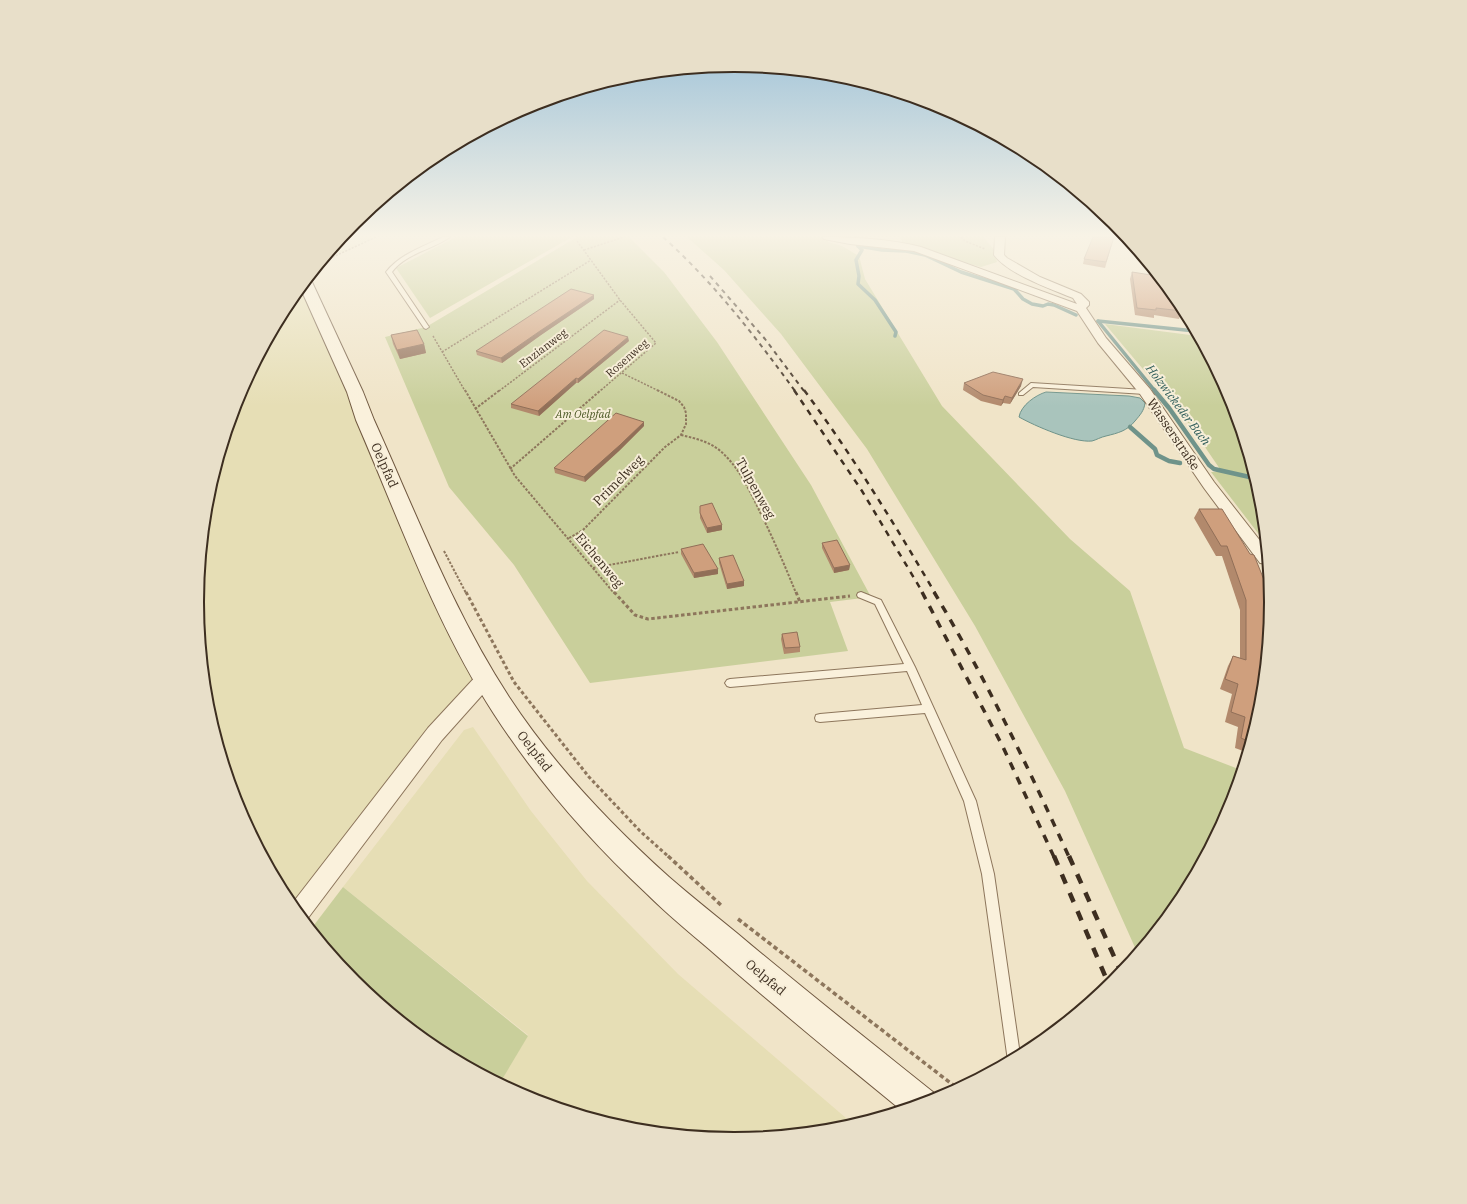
<svg xmlns="http://www.w3.org/2000/svg" width="1467" height="1204" font-family="'IBM Plex Serif',serif">
	<rect width="100%" height="100%" fill="#f0e4c8"/>
	<!-- farmland -->
	<g fill="#e6deb5">
		<polygon points="342,237 376,237 322,262"/>
		<polygon points="305,282 485,679 435,734 291,905 237,807 207,707 197,602 207,497 237,396 287,303"/>
		<polygon points="473,727 531,811 587,881 678,974 853,1124 838,1129 733,1139 629,1129 528,1098 500,1083 528,1035 343,887 464,730"/>
	</g>
	<!-- green -->
	<g fill="#c9cf9b">
		<polygon points="456,237 572,237 430,318 396,268"/>
		<polygon points="577,237 629,237 664,272 717,342 811,485 871,597 830,602 848,651 590,683 514,565 449,487 385,337 426,327"/>
		<polygon points="687,237 827,237 828,242 842,246 859,256 865,279 942,406 1070,539 1130,591 1184,748 1241,770 1230,808 1180,901 1137,952 1065,791 975,626 867,449 781,334 724,270"/>
		<polygon points="900,237 983,237 999,255 995,256 997,262 981,267 904,246"/>
		<polygon points="1105,324 1198,336 1230,397 1260,497 1264,541 1211,472 1222,472 1190,425"/>
		<polygon points="343,887 528,1036 500,1083 435,1048 354,982 311,929"/>
	</g>
	<!-- water -->
	<path fill="#a9c4bc" stroke="#6f938a" d="M1046,392L1129,396L1140,398L1145,403C1144,411 1140,415 1135,421C1127,431 1118,433 1106,436C1101,437 1096,440 1092,441C1074,443 1035,426 1019,417C1021,405 1036,395 1046,392Z"/>
	<g fill="none" stroke-linecap="round" stroke-linejoin="round">
		<!-- stream-far1 -->
		<g stroke="#6f938a" stroke-width="3.5">
			<polyline points="856,237 858,246 862,250 856,260 859,276 858,284 875,300 896,332 895,336"/>
			<polyline points="858,246 882,250 906,251 925,255 961,272 1014,289 1023,299 1032,304 1043,306 1048,304 1054,305 1076,315"/>
			<polyline points="1098,321 1155,391"/>
			<polyline points="1098,321 1195,331"/>
		</g>
		<!-- stream -->
		<g stroke="#6f938a" stroke-width="4.5">
			<polyline points="1154,390 1169,408 1209,465 1214,469 1254,478"/>
			<polyline points="1130,427 1155,449 1157,455 1169,461 1180,463"/>
		</g>
		<defs>
			<g id="lane">
				<path d="M443,237H450C432,250 406,253 392,272L429,327L426,329L424,328L386,272C400,254 423,247 443,237Z"/>
				<polygon points="1031,383 1145,390 1148,392 1145,394 1033,387 1023,395 1019,395 1019,393"/>
				<polygon points="861,592 881,600 882,602 915,667 976,801 994,874 1020,1055 1008,1061 982,874 964,801 925,713 820,722 816,721 815,718 816,715 820,714 922,705 907,671 730,687 727,686 725,683 727,680 730,679 904,664 875,604 858,597 857,595 858,593"/>
			</g>
			<g id="street">
				<path d="M822,237C853,237 890,239 921,247L1077,304L1073,298C1051,289 1008,274 994,255L995,237H1005L1004,255L1007,258L1040,277L1081,294L1089,302V305L1086,308L1106,338L1150,389L1214,482L1265,547L1267,564L1260,563L1204,488L1140,394L1098,343L1077,311L914,251L850,244L824,239Z"/>
				<polygon points="485,672 492,674 494,679 492,684 442,740 305,922 291,905 428,728 478,674"/>
			</g>
			<path id="secondary" d="M308,279L312,282L363,392L374,420C416,513 453,611 509,697C553,764 610,824 669,877C692,897 715,915 738,934C802,988 868,1040 933,1092L936,1099L901,1110L884,1096C825,1048 767,1000 709,949C688,931 667,914 647,894C589,840 537,780 494,714C435,623 399,519 356,420L347,392L300,287Z"/>
		</defs>
		<!-- lane casing -->
		<use href="#lane" stroke="#8d765c" stroke-width="2"/>
		<!-- street casing -->
		<use href="#street" stroke="#8d765c" stroke-width="2"/>
		<!-- secondary casing -->
		<use href="#secondary" stroke="#6f573f" stroke-width="2"/>
		<!-- path-far3 -->
		<g stroke="#8d765c" stroke-width="1.5" stroke-dasharray="2 1.5" stroke-linecap="butt">
			<polyline points="961,237 965,241 985,249"/>
			<polyline points="577,241 620,300 656,343 600,391"/>
			<polyline points="584,250 624,237"/>
			<polyline points="320,263 376,237"/>
			<polyline points="433,336 465,391"/>
			<polyline points="442,352 591,260"/>
			<polyline points="622,373 659,391"/>
			<polyline points="499,391 620,300"/>
		</g>
		<!-- path-far2 -->
		<g stroke="#8d765c" stroke-width="2" stroke-dasharray="2.5 1.5" stroke-linecap="butt">
			<polyline points="465,390 515,476 614,593"/>
			<polyline points="475,409 500,390"/>
			<path d="M681,435C694,438 707,441 718,449C738,465 749,489 760,512C773,538 785,566 796,593"/>
			<polyline points="510,469 601,390"/>
			<polyline points="569,538 583,530 665,447 681,435 686,424 686,413 684,407 679,401 657,390"/>
			<polyline points="444,551 466,593"/>
			<polyline points="593,568 679,552"/>
		</g>
		<!-- path-far1 -->
		<g stroke="#8d765c" stroke-width="3" stroke-dasharray="3.5 2.5" stroke-linecap="butt">
			<polyline points="466,592 514,682 589,777 640,831 669,857"/>
			<polyline points="614,592 635,615 648,619 850,596"/>
			<polyline points="796,592 800,602"/>
		</g>
		<!-- path -->
		<g stroke="#8d765c" stroke-width="3.5" stroke-dasharray="4.5 3" stroke-linecap="butt">
			<polyline points="668,856 722,906"/>
			<polyline points="738,919 957,1088"/>
		</g>
		<!-- lane -->
		<use href="#lane" fill="#faf1dc" fill-rule="evenodd"/>
		<!-- street -->
		<use href="#street" fill="#faf1dc" fill-rule="evenodd"/>
		<!-- secondary -->
		<use href="#secondary" fill="#faf1dc" fill-rule="evenodd"/>
		<!-- rail-far3 -->
		<g stroke="#3d2e20" stroke-width="2" stroke-dasharray="4.5 4.5" stroke-linecap="butt">
			<path d="M663,237C714,283 755,336 795,391"/>
			<polyline points="710,276 765,339 804,391"/>
		</g>
		<!-- rail-far2 -->
		<g stroke="#3d2e20" stroke-width="2.5" stroke-dasharray="6 6" stroke-linecap="butt">
			<polyline points="794,390 862,491 923,593"/>
			<path d="M804,390C852,455 894,523 935,593"/>
		</g>
		<!-- rail-far1 -->
		<g stroke="#3d2e20" stroke-width="3.5" stroke-dasharray="8 8" stroke-linecap="butt">
			<polyline points="922,592 1003,747 1054,857"/>
			<path d="M934,592C985,677 1028,767 1069,857"/>
		</g>
		<!-- rail -->
		<g stroke="#3d2e20" stroke-width="4.5" stroke-dasharray="10 10" stroke-linecap="butt">
			<polyline points="1054,856 1109,985"/>
			<polyline points="1069,856 1121,972"/>
		</g>
	</g>
	<!-- wall -->
	<g fill="#b2896c">
		<polygon points="1114,237 1105,268 1083,264 1084,259"/>
		<polygon points="1151,270 1182,311 1179,319 1154,315 1154,318 1135,315 1130,279 1132,272 1149,275"/>
		<polygon points="594,295 594,299 541,335 502,363 477,355 476,351"/>
		<polygon points="391,335 424,344 426,353 400,359 393,344"/>
		<polygon points="629,341 578,383 576,383 539,416 511,408 511,404"/>
		<polygon points="964,383 1021,386 1010,404 1003,403 1001,406 981,401 963,390"/>
		<polygon points="644,426 620,450 585,482 555,473 554,468"/>
		<polygon points="700,506 722,525 722,530 707,533 700,518"/>
		<polygon points="1199,509 1250,554 1260,707 1246,752 1235,748 1238,727 1225,722 1232,694 1220,689 1228,666 1233,656 1240,658 1240,610 1222,556 1216,556 1194,518"/>
		<polygon points="822,543 850,565 849,570 834,573 822,548"/>
		<polygon points="681,549 718,574 694,578 681,554"/>
		<polygon points="719,558 744,581 744,586 727,589 719,563"/>
		<polygon points="782,634 800,647 800,652 784,654 781,639"/>
	</g>
	<!-- shaded-wall -->
	<g fill="#916f58">
		<polygon points="594,295 594,299 541,335 502,363 501,358 540,331"/>
		<polygon points="628,337 629,341 578,383 578,379"/>
		<polygon points="424,344 426,353 400,359 397,350"/>
		<polygon points="576,378 576,383 539,416 538,411"/>
		<polygon points="1023,379 1021,386 1010,404 1012,398"/>
		<polygon points="1005,396 1003,403 1001,406 1003,400"/>
		<polygon points="644,422 644,426 620,450 585,482 584,477"/>
		<polygon points="722,525 722,530 707,533 707,528"/>
		<polygon points="850,565 849,570 834,573 834,568"/>
		<polygon points="718,569 718,574 694,578 694,573"/>
		<polygon points="744,581 744,586 727,589 727,584"/>
	</g>
	<!-- building -->
	<g fill="#cf9f7d" stroke="#916f58">
		<polygon points="1093,237 1114,237 1106,262 1084,259"/>
		<polygon points="1151,270 1153,270 1180,304 1181,306 1182,311 1156,308 1156,310 1137,308 1132,272 1151,275"/>
		<polygon points="571,289 594,295 540,331 501,358 476,351"/>
		<polygon points="417,330 424,344 397,350 391,335"/>
		<polygon points="604,330 628,337 578,379 576,378 538,411 511,404"/>
		<polygon points="993,372 1023,379 1012,398 1005,396 1003,400 983,395 964,383"/>
		<polygon points="616,413 644,422 620,445 584,477 554,468"/>
		<polygon points="712,503 722,525 707,528 700,513 700,506"/>
		<polygon points="1199,509 1222,509 1250,554 1254,555 1270,595 1270,602 1260,707 1250,742 1241,738 1245,717 1231,712 1238,684 1225,679 1233,656 1246,660 1246,600 1227,546 1221,546"/>
		<polygon points="837,540 850,565 834,568 822,543"/>
		<polygon points="703,544 718,569 694,573 681,549"/>
		<polygon points="733,555 744,581 727,584 719,558"/>
		<polygon points="797,632 800,647 785,648 782,634"/>
	</g>
	<!-- sky -->
	<linearGradient id="sky" x2="0" y2="1"><stop stop-color="#8fbad6"/><stop offset="0.58" stop-color="#f8f3e6"/><stop offset="1" stop-color="#f8f3e6" stop-opacity="0"/></linearGradient>
	<rect width="1467" height="406" fill="url(#sky)"/>
	<g text-anchor="middle" stroke-width="4" stroke-linejoin="round" paint-order="stroke">
		<!-- far-street labels -->
		<g font-size="11" fill="#3d2e20" stroke="#f7eed8">
			<text transform="translate(543 348) rotate(-37)" y="4">Enzianweg</text>
			<text transform="translate(627 358) rotate(-41)" y="4">Rosenweg</text>
		</g>
		<!-- far-park labels -->
		<g font-size="11" font-style="italic" fill="#4d5a26" stroke="#f7eed8">
			<text x="583" y="418">Am Oelpfad</text>
		</g>
		<!-- far-water labels -->
		<g font-size="12" font-style="italic" fill="#2f5d5a" stroke="#f7eed8">
			<text transform="translate(1178 405) rotate(53)" y="4">Holzwickeder Bach</text>
		</g>
		<!-- street labels -->
		<g font-size="13" fill="#3d2e20" stroke="#f7eed8">
			<text transform="translate(1174 434) rotate(56)" y="5">Wasserstraße</text>
			<text transform="translate(385 465) rotate(66)" y="5">Oelpfad</text>
			<text transform="translate(618 480) rotate(-45)" y="5">Primelweg</text>
			<text transform="translate(756 488) rotate(61)" y="5">Tulpenweg</text>
			<text transform="translate(600 560) rotate(50)" y="5">Eichenweg</text>
			<text transform="translate(535 751) rotate(52)" y="5">Oelpfad</text>
			<text transform="translate(766 977) rotate(40)" y="5">Oelpfad</text>
		</g>
	</g>
	<!-- crop -->
	<path d="M0 0H1467V1204H0ZM204 602a530 530 0 1 1 1060 0a530 530 0 1 1-1060 0Z" fill="#e8dfc9" fill-rule="evenodd"/>
	<path fill="none" stroke="#3d2e20" stroke-width="2" d="M204 602a530 530 0 1 1 1060 0a530 530 0 1 1-1060 0Z"/>
</svg>
